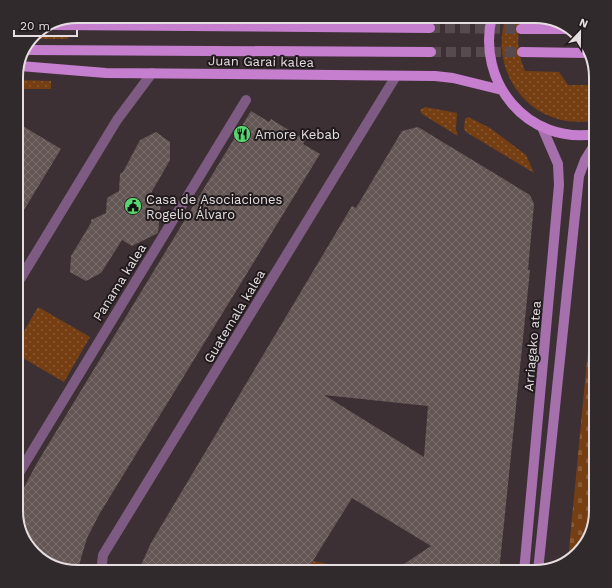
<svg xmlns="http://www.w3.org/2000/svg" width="612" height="588" font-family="'Work Sans',sans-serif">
	<defs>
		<pattern id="grass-dots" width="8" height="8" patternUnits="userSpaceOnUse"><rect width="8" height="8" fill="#753f13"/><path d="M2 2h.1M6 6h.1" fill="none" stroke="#885a35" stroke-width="1.8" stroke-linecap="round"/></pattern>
		<pattern id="cemetery-stones" width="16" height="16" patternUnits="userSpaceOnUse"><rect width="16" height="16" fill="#753f13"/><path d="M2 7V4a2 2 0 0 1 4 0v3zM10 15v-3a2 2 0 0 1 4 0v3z" fill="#885a35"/></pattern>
		<pattern id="building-cross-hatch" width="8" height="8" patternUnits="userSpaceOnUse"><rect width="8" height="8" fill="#645654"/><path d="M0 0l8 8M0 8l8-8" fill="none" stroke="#7a6e6c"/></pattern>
	</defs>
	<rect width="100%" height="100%" fill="#3d3035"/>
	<!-- grass -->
	<g fill="url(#grass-dots)">
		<path d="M506,16H524C515,35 517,52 525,71L559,72L568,85H592L596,82V120C534,133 487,75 506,16Z"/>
		<polygon points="35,34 68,36 68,39 33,39"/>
		<polygon points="16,80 51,81 51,89 16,89"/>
		<polygon points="425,107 457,113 456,129 458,136 422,114 420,110"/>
		<polygon points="468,117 490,128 526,155 534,173 466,132 464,129 465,119"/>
		<polygon points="38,307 90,337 64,382 16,354 16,345"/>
		<polygon points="313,561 369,572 306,572"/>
	</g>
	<!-- cemetery -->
	<path fill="url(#cemetery-stones)" d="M596,266V511C592,529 587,552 568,560Z"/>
	<!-- building -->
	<g fill="url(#building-cross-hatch)" fill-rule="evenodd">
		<polygon points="251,111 269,122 271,119 305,140 303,144 320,154 100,513 87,538 77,572 54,567 31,551 16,511 18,499 37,463"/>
		<polygon points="16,122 61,149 16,223"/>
		<path d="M418,127L530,195L534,204L528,270H530L499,572H392L431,546L352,498L306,572H138L151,543L352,206L356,208L402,131ZM324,395L428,406L424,457Z"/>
		<polygon points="156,132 170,142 170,160 151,193 161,200 158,233 132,246 122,240 101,273 86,281 70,272 71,256 91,223 91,220 106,213 107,198 119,191 120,174 123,172 140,140"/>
	</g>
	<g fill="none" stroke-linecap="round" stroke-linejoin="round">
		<!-- primary-tunnel -->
		<g stroke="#564a4f" stroke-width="10" stroke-dasharray="10 5" stroke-linecap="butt">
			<polyline points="430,28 521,29"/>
			<polyline points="431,52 522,52"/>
		</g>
		<!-- pedestrian -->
		<polyline stroke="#7e5b82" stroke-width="10" points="16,478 246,100"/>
		<!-- minor -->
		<g stroke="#7e5b82" stroke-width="10">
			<polyline points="16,286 117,120 152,73"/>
			<polyline points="101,572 103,555 396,76"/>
		</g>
		<!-- secondary -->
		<g stroke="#a670ad" stroke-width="10">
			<polyline points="538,571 579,176 585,160 596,142"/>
			<polyline points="524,572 559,185 558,164 542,127"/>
		</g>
		<!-- primary -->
		<g stroke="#c67fce" stroke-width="10">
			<path d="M492,16C476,82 527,145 596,134"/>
			<polyline points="55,25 430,28"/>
			<polyline points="521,29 566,29"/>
			<polyline points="28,50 431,52"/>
			<polyline points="522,52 587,53"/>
			<polyline points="20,66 106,73 435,76 453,78 502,90"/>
		</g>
	</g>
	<!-- icons -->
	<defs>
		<symbol id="restaurant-disc" viewBox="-11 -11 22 22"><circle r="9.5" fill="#59d56f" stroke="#201a1c"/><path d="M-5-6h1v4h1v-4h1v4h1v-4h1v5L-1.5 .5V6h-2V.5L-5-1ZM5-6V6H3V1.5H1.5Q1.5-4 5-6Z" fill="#111"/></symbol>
		<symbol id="civic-disc" viewBox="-11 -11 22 22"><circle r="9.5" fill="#59d56f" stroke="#201a1c"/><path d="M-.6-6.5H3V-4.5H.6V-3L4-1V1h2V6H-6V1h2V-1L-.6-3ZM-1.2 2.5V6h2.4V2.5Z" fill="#111"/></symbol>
	</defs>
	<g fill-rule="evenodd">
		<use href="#restaurant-disc" x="232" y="124" width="20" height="20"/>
		<use href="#civic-disc" x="123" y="196" width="20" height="20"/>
	</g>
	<g text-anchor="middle" stroke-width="4" stroke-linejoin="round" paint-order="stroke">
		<!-- street labels -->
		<g font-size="13" fill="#e5dde0" stroke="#201a1c">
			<text transform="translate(261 61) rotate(1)" y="5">Juan Garai kalea</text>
			<text transform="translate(119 282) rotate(-58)" y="5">Panama kalea</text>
			<text transform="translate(234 316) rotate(-59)" y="5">Guatemala kalea</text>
			<text transform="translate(532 346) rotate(-85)" y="5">Arriagako atea</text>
		</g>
		<!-- poi labels -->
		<g font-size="13" fill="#e5dde0" stroke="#201a1c" text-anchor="start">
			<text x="255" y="139">Amore Kebab</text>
			<text x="146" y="204">Casa de Asociaciones<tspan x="146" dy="15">Rogelio Álvaro</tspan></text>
		</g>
	</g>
	<!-- crop -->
	<path d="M0 0H612V588H0ZM77 23H535A54 54 0 0 1 589 77V511A54 54 0 0 1 535 565H77A54 54 0 0 1 23 511V77A54 54 0 0 1 77 23Z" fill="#302a2c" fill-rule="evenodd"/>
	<path fill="none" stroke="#e5dde0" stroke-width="2" d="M77 23H535A54 54 0 0 1 589 77V511A54 54 0 0 1 535 565H77A54 54 0 0 1 23 511V77A54 54 0 0 1 77 23Z"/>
	<!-- north arrow -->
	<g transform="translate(580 32) rotate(22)" stroke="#201a1c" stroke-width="3" paint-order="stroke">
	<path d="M0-3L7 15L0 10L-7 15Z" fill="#e5dde0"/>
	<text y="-6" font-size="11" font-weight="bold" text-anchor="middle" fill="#e5dde0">N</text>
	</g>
	<!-- scale -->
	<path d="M14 30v6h63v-6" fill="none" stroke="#e5dde0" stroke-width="2"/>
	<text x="20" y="30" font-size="12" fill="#e5dde0" stroke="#201a1c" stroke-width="3" paint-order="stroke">20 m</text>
</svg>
